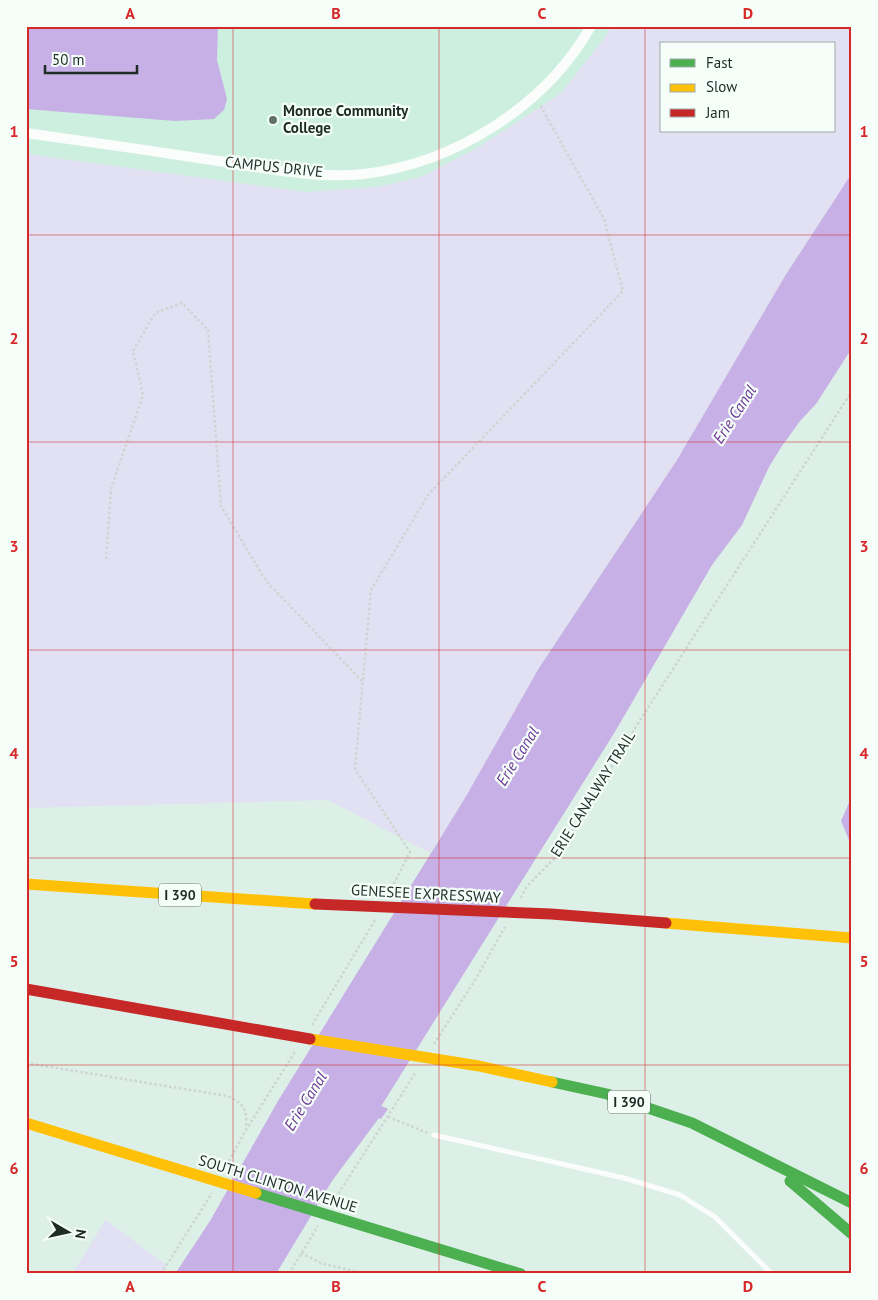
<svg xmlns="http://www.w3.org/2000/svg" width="878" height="1300" font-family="'PT Sans',sans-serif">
	<rect width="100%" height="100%" fill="#dcf0e7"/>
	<!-- built -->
	<polygon fill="#cdefe0" points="26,26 611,26 606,36 561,93 479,147 421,177 377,187 305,192 26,154"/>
	<!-- green -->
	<g fill="#e2e0f3" fill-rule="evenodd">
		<path d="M611,26H852V173L785,276L677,460L539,668L465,798L430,853L328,800L26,808V154L305,192L377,187L421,177L479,147L561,93L606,36ZM662,44H834V131H662Z"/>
		<polygon points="106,1220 166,1265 161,1274 72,1274"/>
	</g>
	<!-- water -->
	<g fill="#c7b0e6">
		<polygon points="26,26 218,26 217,60 227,99 224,110 214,119 175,121 26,109"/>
		<polygon points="852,173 852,348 816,404 800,421 782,446 769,467 742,525 712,565 616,730 380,1108 382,1106 388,1109 381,1119 379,1118 332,1181 276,1274 175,1274 210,1221 278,1101 465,798 539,668 677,460 785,276"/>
		<polygon points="852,796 852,840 849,840 841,821"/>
	</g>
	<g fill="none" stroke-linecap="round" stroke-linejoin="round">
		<!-- path -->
		<g stroke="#ced5d2" stroke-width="2.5" stroke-dasharray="2.5 2.5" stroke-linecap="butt">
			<polyline points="106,559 111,489 143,395 133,351 155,313 182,303 208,330 221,506 266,581 363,682"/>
			<polyline points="389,893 410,852 355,769 371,590 428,495 623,291 604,219 540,105"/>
			<polyline points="521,898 527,886 557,856 642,717 852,391"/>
			<polyline points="312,1025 375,920"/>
			<polyline points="434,1044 475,980 505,927"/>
			<path d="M26,1063L227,1096C245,1104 247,1109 246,1128"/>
			<polyline points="388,1117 428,1133"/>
			<polyline points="224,1170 246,1130 296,1050"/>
			<polyline points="333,1202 416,1072"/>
			<polyline points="301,1253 321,1263 366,1274"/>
			<polyline points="161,1274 212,1193"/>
			<polyline points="289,1274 318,1226"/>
		</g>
		<!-- lane -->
		<polyline stroke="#fafdfb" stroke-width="5" points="434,1135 624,1178 680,1195 715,1217 772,1274"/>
		<!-- street -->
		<path stroke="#fafdfb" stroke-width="10" d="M26,133C92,142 159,152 225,162C269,169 319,179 364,174C455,163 546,106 591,26"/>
		<!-- fast -->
		<g stroke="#4caf50" stroke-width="11">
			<polyline points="552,1082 607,1094 692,1123 852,1203"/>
			<polyline points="790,1181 852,1234"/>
			<polyline points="256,1193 521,1274"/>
		</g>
		<!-- slow -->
		<g stroke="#ffc107" stroke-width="11">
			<polyline points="26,884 315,904"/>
			<polyline points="666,923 852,938"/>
			<polyline points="310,1039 479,1066 552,1082"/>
			<polyline points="26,1123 256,1193"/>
		</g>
		<!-- jam -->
		<g stroke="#c62828" stroke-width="11">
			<polyline points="315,904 551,914 666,923"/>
			<polyline points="26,989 310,1039"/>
		</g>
	</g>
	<!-- grid -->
	<path fill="none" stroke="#d62828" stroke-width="1" stroke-opacity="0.55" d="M233,26V1274M439,26V1274M645,26V1274M26,235H852M26,442H852M26,650H852M26,858H852M26,1065H852"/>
	<!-- markers -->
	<circle fill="#60716a" stroke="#f6fefa" stroke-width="2" cx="273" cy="120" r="5"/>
	<g text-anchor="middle" stroke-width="4.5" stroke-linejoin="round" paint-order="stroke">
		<!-- shield labels -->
		<g fill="#f6fefa" stroke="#5f6b66" stroke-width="1">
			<rect x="159" y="883.5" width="42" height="23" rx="4"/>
			<rect x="608" y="1090.5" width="42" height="23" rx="4"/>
		</g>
		<g font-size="14" font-weight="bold" fill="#1e2c26">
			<text x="180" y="900">I 390</text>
			<text x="629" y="1107">I 390</text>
		</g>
		<!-- poi labels -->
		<g font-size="15" font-weight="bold" fill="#1e2c26" stroke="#f6fefa" text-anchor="start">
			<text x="283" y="116">Monroe Community<tspan x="283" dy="17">College</tspan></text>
		</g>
		<!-- street labels -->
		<g font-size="15" fill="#1e2c26" stroke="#f6fefa">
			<text transform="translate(274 167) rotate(6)" y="5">CAMPUS DRIVE</text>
			<text transform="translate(593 794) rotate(-58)" y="5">ERIE CANALWAY TRAIL</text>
			<text transform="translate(426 894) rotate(3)" y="5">GENESEE EXPRESSWAY</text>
			<text transform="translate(278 1184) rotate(17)" y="5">SOUTH CLINTON AVENUE</text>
		</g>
		<!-- water labels -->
		<g font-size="16" font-style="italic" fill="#6e3997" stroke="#f6fefa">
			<text transform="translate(734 414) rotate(-57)" y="6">Erie Canal</text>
			<text transform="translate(517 756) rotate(-58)" y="6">Erie Canal</text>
			<text transform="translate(305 1101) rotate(-58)" y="6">Erie Canal</text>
		</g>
	</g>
	<!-- border -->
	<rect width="878" height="1300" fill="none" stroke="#f6fefa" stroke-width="55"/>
	<!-- legend -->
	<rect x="660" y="42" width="175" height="90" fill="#f6fefa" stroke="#a0aaa5"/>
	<rect x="670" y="59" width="25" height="8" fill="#4caf50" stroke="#a0aaa5"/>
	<text x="706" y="68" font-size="15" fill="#1e2c26">Fast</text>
	<rect x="670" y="84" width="25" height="8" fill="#ffc107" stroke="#a0aaa5"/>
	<text x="706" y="92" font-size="15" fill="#1e2c26">Slow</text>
	<rect x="670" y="109" width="25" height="8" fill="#c62828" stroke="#a0aaa5"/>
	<text x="706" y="118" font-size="15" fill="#1e2c26">Jam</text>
	<!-- north arrow -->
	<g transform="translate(68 1232) rotate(99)" stroke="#f6fefa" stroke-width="4" paint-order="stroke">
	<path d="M0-4L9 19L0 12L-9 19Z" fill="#1e2c26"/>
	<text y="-8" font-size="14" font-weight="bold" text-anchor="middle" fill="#1e2c26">N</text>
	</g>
	<!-- scale -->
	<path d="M45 65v8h92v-8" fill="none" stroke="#1e2c26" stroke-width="2.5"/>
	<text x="52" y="65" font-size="15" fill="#1e2c26" stroke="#f6fefa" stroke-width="4" paint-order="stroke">50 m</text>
	<rect x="28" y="28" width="822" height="1244" fill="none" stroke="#d62828" stroke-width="2"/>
	<g font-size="16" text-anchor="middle" font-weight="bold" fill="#d62828">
		<text x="130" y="19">A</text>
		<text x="336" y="19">B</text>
		<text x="542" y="19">C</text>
		<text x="748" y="19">D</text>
		<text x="14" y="137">1</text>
		<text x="864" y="137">1</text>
		<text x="14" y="344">2</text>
		<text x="864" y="344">2</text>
		<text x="14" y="552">3</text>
		<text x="864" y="552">3</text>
		<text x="14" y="759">4</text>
		<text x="864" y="759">4</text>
		<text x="14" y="967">5</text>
		<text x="864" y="967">5</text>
		<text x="14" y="1174">6</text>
		<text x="864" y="1174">6</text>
		<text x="130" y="1292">A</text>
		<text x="336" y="1292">B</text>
		<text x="542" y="1292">C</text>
		<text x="748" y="1292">D</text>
	</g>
</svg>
